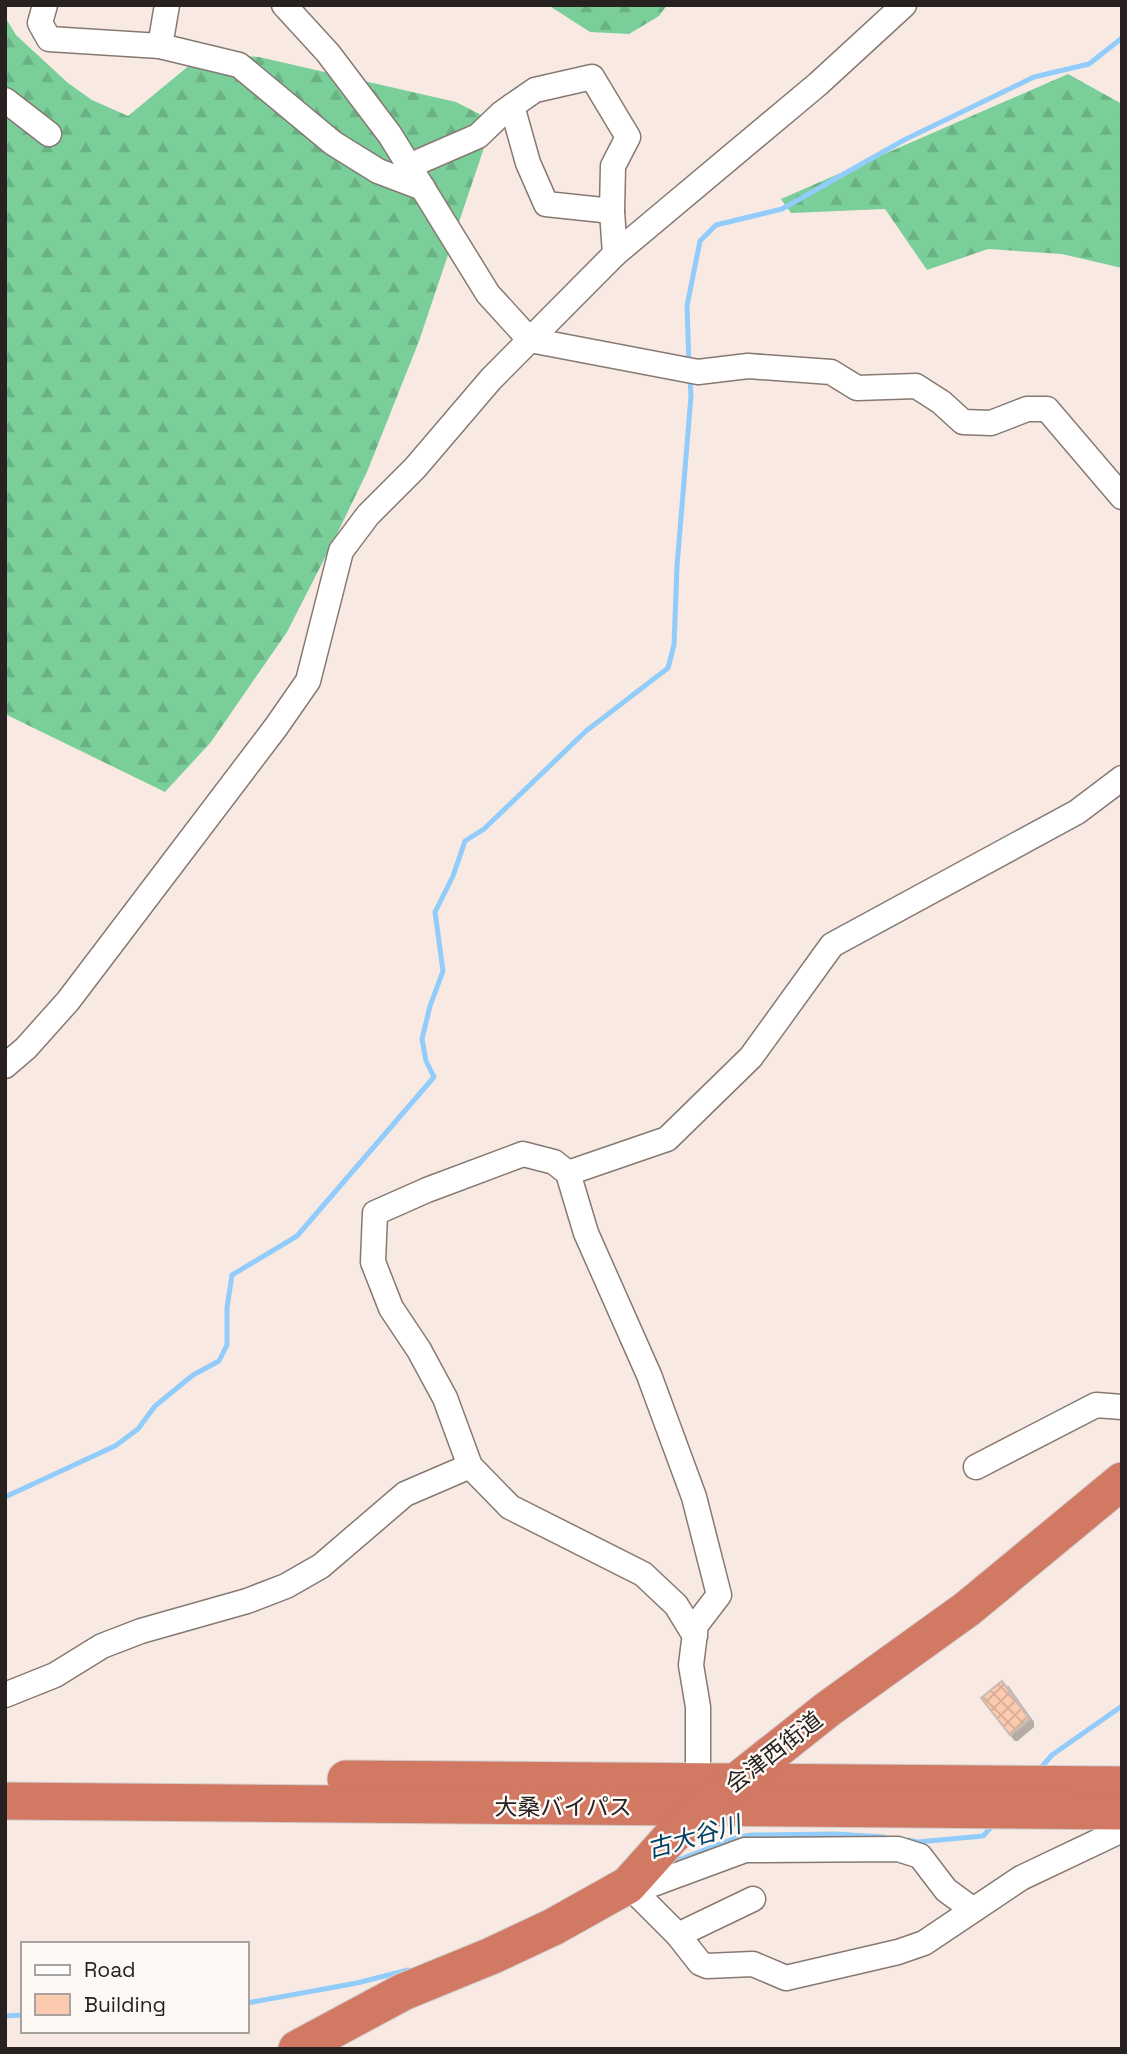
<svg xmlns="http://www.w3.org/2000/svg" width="1127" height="2054" font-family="'Space Grotesk','Noto Sans JP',sans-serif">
	<defs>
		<pattern id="forest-firs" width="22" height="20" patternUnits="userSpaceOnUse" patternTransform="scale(1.75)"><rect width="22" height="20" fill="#7ace99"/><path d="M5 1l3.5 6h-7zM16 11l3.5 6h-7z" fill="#6ab183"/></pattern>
		<pattern id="building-cross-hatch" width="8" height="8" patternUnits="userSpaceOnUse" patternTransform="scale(1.75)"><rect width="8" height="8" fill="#fbcaaf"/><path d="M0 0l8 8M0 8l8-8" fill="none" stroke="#d7ad96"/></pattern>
		<filter id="shadow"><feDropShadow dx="6" dy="6" stdDeviation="0" flood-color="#0004"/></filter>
	</defs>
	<rect width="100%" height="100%" fill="#f8eae2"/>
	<!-- forest -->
	<g fill="url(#forest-firs)">
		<polygon points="548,5 667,5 659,16 629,34 590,32"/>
		<polygon points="5,17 16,35 68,83 92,100 128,116 191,64 226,55 259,57 456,102 493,121 419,341 367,472 335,538 287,632 211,742 165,792 5,714"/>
		<polygon points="1068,74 1122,104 1122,268 1062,254 988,249 927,270 885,209 791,213 781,199"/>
	</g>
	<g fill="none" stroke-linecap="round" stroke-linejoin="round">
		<!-- stream -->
		<g stroke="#91ccfa" stroke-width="5">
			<polyline points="689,365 687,306 700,241 716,225 782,209 904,140 1034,77 1089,64 1122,38"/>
			<polyline points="5,1497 115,1446 138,1429 155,1406 193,1375 219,1361 227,1345 227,1308 232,1275 297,1236 434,1077 426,1061 422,1039 430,1006 443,971 435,912 453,876 465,841 484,829 586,731 668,668 674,645 677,566 691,396 690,378"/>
			<polyline points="1038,1771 1052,1755 1122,1706"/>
			<polyline points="908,1840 918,1842 983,1836 994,1824"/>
			<polyline points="668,1864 738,1837 752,1835 835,1834 884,1837"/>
			<polyline points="247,2003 357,1983 408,1970"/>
			<polyline points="5,2016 23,2015"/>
		</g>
	</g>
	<!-- building -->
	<polygon fill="url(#building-cross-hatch)" stroke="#c8bbb4" stroke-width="2" filter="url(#shadow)" points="1002,1681 1029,1719 1010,1735 981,1698"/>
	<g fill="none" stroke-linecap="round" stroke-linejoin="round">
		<defs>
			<g id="minor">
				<polyline points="45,5 40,23 49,39 160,46 239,65 333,143 378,171 423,188"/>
				<polyline points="284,5 328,53 390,135 488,294 530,340 698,372 748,366 831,372 857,388 916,386 941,402 963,422 991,423 1027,409 1047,409 1122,497"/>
				<polyline points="160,46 167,5"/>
				<polyline points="5,100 49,134"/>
				<polyline points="512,106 528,163 546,204 612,211"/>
				<polyline points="409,166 478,136 502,113 535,90 592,77 628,137 613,166 612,211 615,254"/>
				<polyline points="5,1066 26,1048 68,1001 276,727 308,681 341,551 368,515 415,468 491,379 615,254 818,84 904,5"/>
				<polyline points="568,1173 667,1139 751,1057 832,945 1077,812 1122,778"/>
				<polyline points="976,1467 1096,1405 1122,1407"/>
				<polyline points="695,1636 676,1605 643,1574 510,1507 470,1466 445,1398 419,1350 391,1308 373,1262 375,1213 427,1190 523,1154 554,1162 568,1173 586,1233 649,1375 694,1497 719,1595 696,1625 691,1665 698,1707 698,1782 701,1797"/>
				<polyline points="5,1695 55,1675 102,1646 141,1631 247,1601 286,1586 321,1566 405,1494 470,1466"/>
				<polyline points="628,1885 678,1935 700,1963 707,1966 753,1964 786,1978 898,1952 924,1943 1021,1878 1122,1830"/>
				<polyline points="634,1891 745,1850 898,1849 920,1856 946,1890 972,1909"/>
				<polyline points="678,1935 753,1899"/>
			</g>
			<g id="highway">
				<polyline points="346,1779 1122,1785"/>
				<polyline points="5,1801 1122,1811"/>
				<polyline points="297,2049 403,1992 491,1956 553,1927 628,1885 671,1837 703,1808 828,1709 967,1609 1122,1481"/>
			</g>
		</defs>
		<!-- minor casing -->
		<use href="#minor" stroke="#867972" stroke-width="27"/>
		<!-- highway casing -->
		<use href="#highway" stroke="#cfcece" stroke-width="39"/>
		<!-- minor -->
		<use href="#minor" stroke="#fff" stroke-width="24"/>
		<!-- highway -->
		<use href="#highway" stroke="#d27963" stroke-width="37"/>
	</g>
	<g text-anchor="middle" stroke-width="5" stroke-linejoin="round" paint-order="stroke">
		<!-- street labels -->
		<g font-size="23" fill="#27221f" stroke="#fff9f6">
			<text transform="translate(774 1752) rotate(-38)" y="8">会津西街道</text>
			<text x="563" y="1815">大桑バイパス</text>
		</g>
		<!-- water labels -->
		<g font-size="24" font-style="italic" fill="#003f64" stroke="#fff9f6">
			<text transform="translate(694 1837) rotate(-16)" y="8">古大谷川</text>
		</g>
	</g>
	<!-- border -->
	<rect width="1127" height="2054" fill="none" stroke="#27221f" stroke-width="14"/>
	<!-- legend -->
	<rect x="21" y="1942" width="228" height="91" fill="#fff9f6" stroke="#a9a3a0" stroke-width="2"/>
	<rect x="35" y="1965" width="35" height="10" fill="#ffffff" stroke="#a9a3a0" stroke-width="2"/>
	<text x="84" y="1977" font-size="21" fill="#27221f">Road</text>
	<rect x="35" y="1994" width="35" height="21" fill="#fbcaaf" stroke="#a9a3a0" stroke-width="2"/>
	<text x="84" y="2012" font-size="21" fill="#27221f">Building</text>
</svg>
